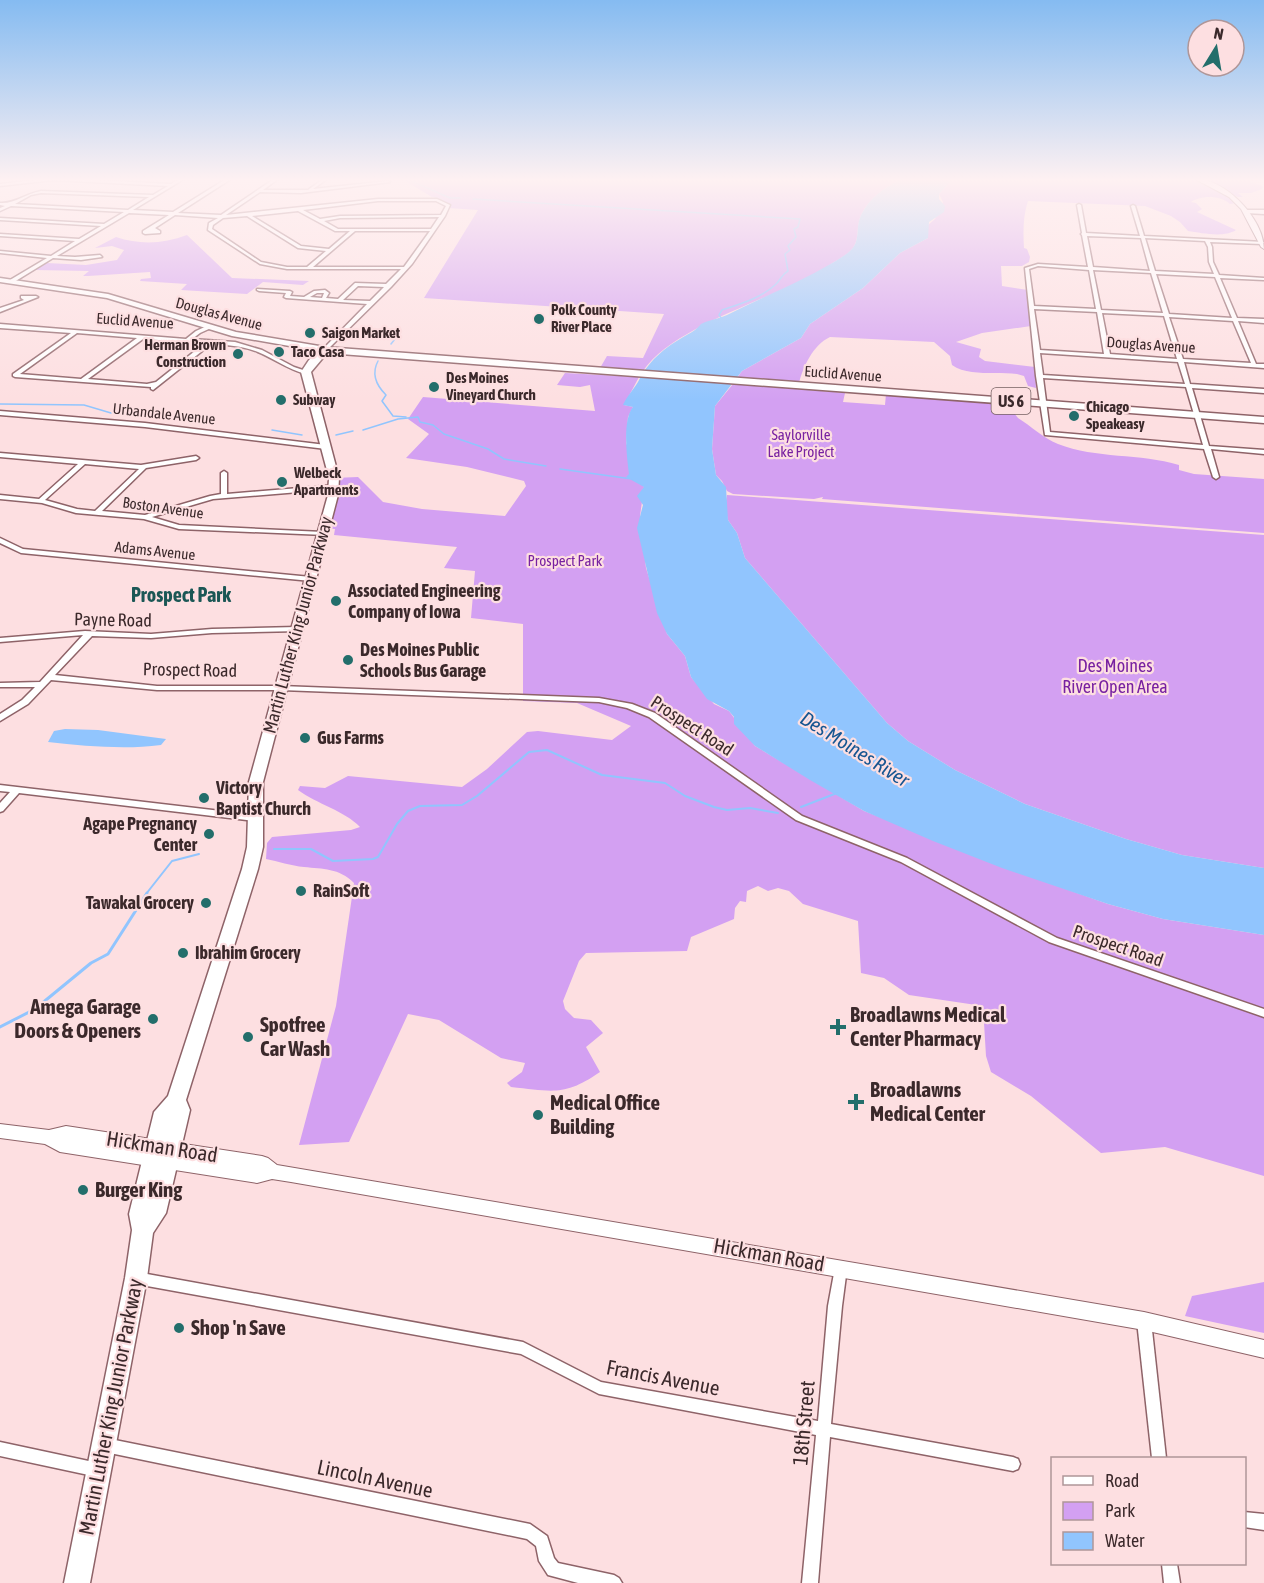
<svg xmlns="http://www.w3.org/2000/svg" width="1264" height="1583" font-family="'Asap Condensed',sans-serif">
	<rect width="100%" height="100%" fill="#fddfe1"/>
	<!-- green -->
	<g fill="#d3a0f2">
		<path d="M402,179H901C884,188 869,198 861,215C854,232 863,244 844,256C829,265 813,276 796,283C752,305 670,331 643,371L600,368L607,356L643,358L664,314L424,298L478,210L448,208L434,198L437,197H432Z"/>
		<path d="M953,179H1196L1224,193L1236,203L1230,204C1221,195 1201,195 1191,202L1196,203L1202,209L1197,212L1236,230C1224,238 1202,233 1188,231L1180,222L1171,216L1145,206L1028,201C1023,216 1023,232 1024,248L1027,249L1030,257L1029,262L1022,266H1001L1002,286L1028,290L1031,326L982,333L956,342L981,349L979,357L985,361L1035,367L1036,388L1028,386L1024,376L1017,374C997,371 969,377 952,365L950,356L934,342L830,337C813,345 803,367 799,383L737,378L742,371L801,338L810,324L863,288L900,253L928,238V225L935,219L943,202L939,194Z"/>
		<polygon points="1202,179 1250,179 1251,182 1263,186 1262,189 1251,193 1238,193 1243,197 1238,197"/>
		<path d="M187,235L232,278L309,281L303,285L263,282L247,294L181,290L187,284L140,281L141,279L151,278L150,272L88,276H83L89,271L35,270L47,263L86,265L117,260L124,250L112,246L95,248L116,237C140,245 163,244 187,235Z"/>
		<path d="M565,373L639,377L624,405L633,407L628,417L626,443L644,487L640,516L646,568L667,634L685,656L691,677L714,704L729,711L755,746L864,811L1043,881L1108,904L1163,919L1264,935V1176L1165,1147L1101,1153L1031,1096L991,1072L986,1056L983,1006L909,995L884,978L861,973L858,921L803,904L789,891L778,888L768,891L758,886L747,891L746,902L740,901L735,908L734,919L691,937L687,951L586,953L579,961L563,1001L565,1009L574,1018L591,1020L603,1033L586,1047L600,1072C564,1097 552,1091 511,1087L507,1083L522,1072L525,1063L501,1058L439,1020L408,1014L349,1142L299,1145L336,1006L354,883C339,868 323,869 304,867C291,866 278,861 266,859L267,843L272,837L351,830L360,827C345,811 317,804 298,790L300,786L325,788L348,776L462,787L487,769L527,732L538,731L612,740L631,726L577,703L523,701V624L471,618L475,571L444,568L457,547L334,535L335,529L324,528L334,478L358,477L383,502L422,509L505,516L526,486L524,481L467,467L406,458L429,434L408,419L423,397L595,411L590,385L580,387L557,385Z"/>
		<path d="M733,384L845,393L843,402L885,405L886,394L1014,403V413L1018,418C1031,426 1043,438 1058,444C1096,459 1140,453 1179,465V470L1194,474L1264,479V533L822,499L823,497L814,499L733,494L727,491L722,481L716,475L712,449L715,406Z"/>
		<polygon points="727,495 1264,535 1264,868 1182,855 1126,839 1025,804 955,770 908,741 887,723 745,558 737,533 728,520 725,507"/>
		<polygon points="1264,1282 1264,1333 1185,1316 1192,1296"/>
	</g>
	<!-- water -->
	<g fill="#91c5fe">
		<path d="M901,179H953L939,194V199L945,206L944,212L929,222L928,238L900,253L863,288L810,324L801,338L742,371L715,406L712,449L716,475L726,487L728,520L737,533L745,558L887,723L908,741L955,770L1025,804L1126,839L1182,855L1264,868V935L1163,919L1108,904L1002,868L933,841L864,811L810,780L755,746L734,724V717L729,711L707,699L691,677L685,656L667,634L657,613L637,528L643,505L637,496L644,487L626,477L629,474C627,458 622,420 633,407L623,405C627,396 633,390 638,382C650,358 668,345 692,332C696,330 700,325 701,324C708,320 719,319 727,315C766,295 807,280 845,255C863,243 854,231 861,215C870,197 884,188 901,179Z"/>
		<path d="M65,729L98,730L166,739L161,745C124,750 85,746 48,742L54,731Z"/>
	</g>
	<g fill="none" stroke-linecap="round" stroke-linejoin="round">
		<!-- stream-far2 -->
		<g stroke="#91c5fe" stroke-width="1.5">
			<polyline points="407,179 450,198 460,198"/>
			<path d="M473,199L800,219L798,227L794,229L796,237L788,246L790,250L785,254L788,271C781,275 781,280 775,285C761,298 740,304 722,310L719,315L722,319"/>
			<polyline points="391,344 395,339"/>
			<path d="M378,361C371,374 376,385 386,395L382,401L393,416L406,417"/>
			<polyline points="0,404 84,405 111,413"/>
			<polyline points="272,430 302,435"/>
			<polyline points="363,430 398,419 418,417 420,422 433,425 444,434 488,449 504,459 546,466"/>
			<polyline points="336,435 353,431"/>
			<polyline points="560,469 632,479"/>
		</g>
		<!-- stream-far1 -->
		<g stroke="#91c5fe" stroke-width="2">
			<polyline points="801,807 837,793"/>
			<polyline points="274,849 311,849 333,861 373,859 378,857 397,824 408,811 420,806 462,805 477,796 529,752 547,750 602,775 665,783 685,796 714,807 727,810 750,808 778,813"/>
			<polyline points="146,894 172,861 199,854"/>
		</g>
		<!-- stream -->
		<polyline stroke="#91c5fe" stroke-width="3" points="0,1027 35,1009 91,963 108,954 147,893"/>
		<defs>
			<g id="minor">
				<path d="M43,179H75L171,184L179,179H184L133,210L173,212L226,179H231L178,213L221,215L274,179H278L263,190H308L323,179H327L313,189L388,181L390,182L301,193L260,192L226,215L378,199H437L450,205L445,216L412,264L391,287L325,352L323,351V349L367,304L286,298L284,297L286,293L259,291L257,290V289L290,291L292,292L290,296L304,297L314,291L325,290L329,293L326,298L338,299L355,283L386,284L401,269H287L260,264L208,230L209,223L218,218L175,215L155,228L160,231V233L145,234L143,233V231L169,215L129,213L57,256L75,257L100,255L102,257L81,260L53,258L14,282H10V280L47,258L0,253V251L51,256L75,241L0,236V234L79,239L101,226L0,220V218L104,224L124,212L11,206L0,211V208L5,206L0,205V203C15,204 25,194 41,191L153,195L168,186L53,180L0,186V184ZM41,193L149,197L128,210L15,204L31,195ZM378,201H436L446,206L441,215L340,216L320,219L303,210ZM298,211L335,231H350L329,249L301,246L252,216ZM247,216L298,248L326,251L307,267H287L261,262L212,229L213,225L223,218ZM439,217L431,229H338L324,221L340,218ZM355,231H430L404,267H313ZM358,286L384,287L370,301L343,300ZM317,293H324L322,298L310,297Z"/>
				<path d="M1079,204L1081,205L1086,233L1140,236L1131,206L1133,205L1135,206L1144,236L1264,242L1262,244L1210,242L1212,247L1213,262L1219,275L1264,278V280L1220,278L1237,318L1264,319V323L1238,321L1256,364H1264V368L1184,362L1190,384L1264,389V393L1192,388L1209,446L1264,450V454L1211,449L1219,477L1216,479L1213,477L1204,449L1045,435L1036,376L1025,268L1038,264L1088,267L1082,235L1081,234L1082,233L1077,205ZM1087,236L1141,238L1150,271L1093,267ZM1145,238L1205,241L1208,247L1209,262L1214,274L1155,271ZM1038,266L1089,270L1096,309L1034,306L1029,269ZM1093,270L1151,273L1163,313L1101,310ZM1156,274L1215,277L1232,318L1169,314ZM1034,309L1097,312L1104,354L1040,350ZM1102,313L1164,316L1177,359L1110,354ZM1169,317L1233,321L1251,363L1183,359ZM1040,353L1178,362L1185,384L1043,375ZM1043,378L1186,387L1203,445L1050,432Z"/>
				<polygon points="21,296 36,296 38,297 0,312 0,308 24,300 21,298"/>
				<path d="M0,324L186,339L196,331L209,325L211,326V328L200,333L192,339L235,342L262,350L294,367L309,372L306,374C287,369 275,359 258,352C243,346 227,345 211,344L153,390L151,389V387L15,377L13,376V374L71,333L0,328ZM77,333L137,338L81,379L20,374ZM143,339L205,343L156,382L147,384L88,379Z"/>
				<polygon points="0,411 145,423 326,445 329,447 326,449 145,427 0,415"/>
				<path d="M0,453L141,465L196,456L199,458L196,460L146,468L102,511L145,515L210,496L221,494V473L224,471L227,473V494L335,485L338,487L335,489L213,499L152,517L179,525L323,532L325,533V535L179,529L144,519L76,513L42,503L0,499V495L39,499L78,464L0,457ZM85,464L139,469L95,511L77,509L45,500Z"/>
				<polygon points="0,538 23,549 311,577 315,579 311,581 21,553 0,543"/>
				<polygon points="297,627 301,629 300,631 212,633 151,638 92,636 55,675 157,686 281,686 599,698 632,704 655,713 802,816 907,858 1057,938 1264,1009 1264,1017 1049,942 901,862 796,820 649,717 627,708 599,702 281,690 157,690 51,680 28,704 0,721 0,714 22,700 35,687 0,687 0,683 40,682 83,635 0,642 0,638 85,631 151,634 212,629"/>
				<polygon points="0,785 255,815 260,818 255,821 19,793 3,811 0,812 0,803 10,792 0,791"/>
				<polygon points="841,1262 846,1264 847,1268 842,1306 831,1424 1013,1457 1018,1459 1020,1464 1018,1469 1013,1471 830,1437 818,1583 802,1583 816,1435 599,1394 521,1354 136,1284 131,1282 129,1278 131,1274 136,1272 523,1342 601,1382 818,1421 828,1306 835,1268 836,1264"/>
				<polygon points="1144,1315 1149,1317 1151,1321 1166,1458 1152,1458 1137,1321 1139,1317"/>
				<polygon points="105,1438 530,1524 547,1536 554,1558 558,1563 614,1575 619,1578 622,1583 578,1583 548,1575 539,1561 536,1546 527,1539 105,1452 100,1450 98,1445 100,1440"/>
				<polygon points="0,1442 98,1463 103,1465 105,1470 103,1475 98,1477 0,1456"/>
				<polygon points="1244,1512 1264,1514 1264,1530 1244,1527"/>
				<polygon points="1162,1564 1177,1564 1180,1583 1164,1583"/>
			</g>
			<polygon id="tertiary" points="1244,210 1264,210 1264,214 1246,213"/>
			<g id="secondary">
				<path d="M1195,179C1225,178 1264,219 1264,249L1261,247L1241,209L1229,197Z"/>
				<polygon points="0,1124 49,1130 66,1126 262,1156 268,1158 277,1165 1144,1312 1264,1340 1264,1358 1144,1330 291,1182 272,1179 257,1183 60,1152 45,1144 0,1138"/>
			</g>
			<polygon id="primary" points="0,278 108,294 236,332 325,347 1264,417 1264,423 327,353 311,372 339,478 338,495 263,782 263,847 258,869 186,1100 190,1110 166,1213 153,1233 147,1278 90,1583 64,1583 125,1278 132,1230 129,1214 154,1112 168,1096 242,869 247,847 249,782 328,495 329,478 301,372 309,360 318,351 232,336 107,298 0,282"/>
		</defs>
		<!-- minor casing -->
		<use href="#minor" stroke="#8e6368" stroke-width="3"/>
		<!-- tertiary casing -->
		<use href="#tertiary" stroke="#8e6368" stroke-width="3"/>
		<!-- secondary casing -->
		<use href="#secondary" stroke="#8e6368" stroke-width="2"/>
		<!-- primary casing -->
		<use href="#primary" stroke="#8e6368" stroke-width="3"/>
		<!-- minor -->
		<use href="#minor" fill="#fff" fill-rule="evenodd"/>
		<!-- tertiary -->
		<use href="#tertiary" fill="#fff" fill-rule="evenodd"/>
		<!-- secondary -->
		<use href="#secondary" fill="#fff" fill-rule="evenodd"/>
		<!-- primary -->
		<use href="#primary" fill="#fff" fill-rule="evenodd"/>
	</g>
	<!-- sky -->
	<linearGradient id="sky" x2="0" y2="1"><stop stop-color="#85bbf1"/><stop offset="0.45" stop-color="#fef1f2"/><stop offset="1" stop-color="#fef1f2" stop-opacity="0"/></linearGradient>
	<rect width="1264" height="400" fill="url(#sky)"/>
	<!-- markers -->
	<g fill="#236e6b" stroke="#fddfe1" stroke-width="2">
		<circle cx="539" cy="319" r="6"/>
		<circle cx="310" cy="333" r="6"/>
		<circle cx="279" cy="352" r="6"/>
		<circle cx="238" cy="354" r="6"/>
		<circle cx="434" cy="387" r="6"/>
		<circle cx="281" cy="400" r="6"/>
		<circle cx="1074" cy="416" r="6"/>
		<circle cx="282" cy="482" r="6"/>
		<circle cx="336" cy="601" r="6"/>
		<circle cx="348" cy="660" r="6"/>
		<circle cx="305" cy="738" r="6"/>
		<circle cx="204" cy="798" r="6"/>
		<circle cx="209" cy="834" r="6"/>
		<circle cx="301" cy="891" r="6"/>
		<circle cx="206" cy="903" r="6"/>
		<circle cx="183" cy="953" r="6"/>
		<circle cx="153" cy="1019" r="6"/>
		<path d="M835 1018h6v6h6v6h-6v6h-6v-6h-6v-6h6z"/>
		<circle cx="248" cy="1037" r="6"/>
		<path d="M853 1093h6v6h6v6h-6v6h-6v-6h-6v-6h6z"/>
		<circle cx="538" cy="1115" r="6"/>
		<circle cx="83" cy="1190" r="6"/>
		<circle cx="179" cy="1328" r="6"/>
	</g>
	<g text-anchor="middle" stroke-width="4.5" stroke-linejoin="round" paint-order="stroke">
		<!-- far-poi labels -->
		<g font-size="15" font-weight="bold" fill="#3b292b" stroke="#fddfe1" text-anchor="start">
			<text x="551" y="315">Polk County<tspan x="551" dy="17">River Place</tspan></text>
			<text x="322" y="338">Saigon Market</text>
			<text x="226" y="350" text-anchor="end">Herman Brown<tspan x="226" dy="17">Construction</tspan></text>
			<text x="291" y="357">Taco Casa</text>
			<text x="446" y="383">Des Moines<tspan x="446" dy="17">Vineyard Church</tspan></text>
			<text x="293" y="405">Subway</text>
			<text x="1086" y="412">Chicago<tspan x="1086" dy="17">Speakeasy</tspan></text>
			<text x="294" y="478">Welbeck<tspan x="294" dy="17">Apartments</tspan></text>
		</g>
		<!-- far-street labels -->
		<g font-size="15" fill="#3b292b" stroke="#fddfe1">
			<text transform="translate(219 314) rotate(15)" y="5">Douglas Avenue</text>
			<text transform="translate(135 321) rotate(4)" y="5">Euclid Avenue</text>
			<text transform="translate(1151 345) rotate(4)" y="5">Douglas Avenue</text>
			<text transform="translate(843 374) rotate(4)" y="5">Euclid Avenue</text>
			<text transform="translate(164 414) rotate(6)" y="5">Urbandale Avenue</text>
			<text transform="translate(163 508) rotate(8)" y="5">Boston Avenue</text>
			<text transform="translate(155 551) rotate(6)" y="5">Adams Avenue</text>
		</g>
		<!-- far-park labels -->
		<g font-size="15" fill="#7821a1" stroke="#fddfe1">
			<text x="801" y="440">Saylorville<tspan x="801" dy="17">Lake Project</tspan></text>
			<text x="565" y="566">Prospect Park</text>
		</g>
		<!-- shield labels -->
		<rect fill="#fddfe1" stroke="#756062" stroke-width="1.5" x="991.5" y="388" width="39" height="26" rx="4.5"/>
		<g font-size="16" font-weight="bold" fill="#3b292b">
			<text x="1011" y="407">US 6</text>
		</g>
		<!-- poi labels -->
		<g font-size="18" font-weight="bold" fill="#3b292b" stroke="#fddfe1" text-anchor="start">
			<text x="348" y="597">Associated Engineering<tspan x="348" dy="21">Company of Iowa</tspan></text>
			<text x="360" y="656">Des Moines Public<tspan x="360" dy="21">Schools Bus Garage</tspan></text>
			<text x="317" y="744">Gus Farms</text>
			<text x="216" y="794">Victory<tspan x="216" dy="21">Baptist Church</tspan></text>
			<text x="197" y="830" text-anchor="end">Agape Pregnancy<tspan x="197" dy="21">Center</tspan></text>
			<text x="313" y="897">RainSoft</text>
			<text x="194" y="909" text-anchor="end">Tawakal Grocery</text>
			<text x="195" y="959">Ibrahim Grocery</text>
		</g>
		<!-- street labels -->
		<g font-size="18" fill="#3b292b" stroke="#fddfe1">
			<text transform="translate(113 620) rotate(1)" y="6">Payne Road</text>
			<text transform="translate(298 625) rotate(-75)" y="6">Martin Luther King Junior Parkway</text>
			<text transform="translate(190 670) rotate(1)" y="6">Prospect Road</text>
			<text transform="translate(692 726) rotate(33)" y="6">Prospect Road</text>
			<text transform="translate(1118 946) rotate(19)" y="6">Prospect Road</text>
		</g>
		<!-- park labels -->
		<g font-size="18" fill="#7821a1" stroke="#fddfe1">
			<text x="1115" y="672">Des Moines<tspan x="1115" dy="21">River Open Area</tspan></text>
		</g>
		<!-- neighbourhood labels -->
		<g font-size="20" font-weight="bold" fill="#1b5755" stroke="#fddfe1">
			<text x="181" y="602">Prospect Park</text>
		</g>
		<!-- water labels -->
		<g font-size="20" font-style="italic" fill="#165591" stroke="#fddfe1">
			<text transform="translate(855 749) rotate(32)" y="7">Des Moines River</text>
		</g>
		<!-- near-poi labels -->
		<g font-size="21" font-weight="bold" fill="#3b292b" stroke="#fddfe1" text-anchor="start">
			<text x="141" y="1014" text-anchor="end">Amega Garage<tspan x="141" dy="24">Doors &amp; Openers</tspan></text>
			<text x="850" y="1022">Broadlawns Medical<tspan x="850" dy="24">Center Pharmacy</tspan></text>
			<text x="260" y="1032">Spotfree<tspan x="260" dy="24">Car Wash</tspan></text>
			<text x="870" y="1097">Broadlawns<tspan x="870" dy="24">Medical Center</tspan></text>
			<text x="550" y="1110">Medical Office<tspan x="550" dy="24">Building</tspan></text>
			<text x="95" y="1197">Burger King</text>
			<text x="191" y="1335">Shop 'n Save</text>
		</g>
		<!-- near-street labels -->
		<g font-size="21" fill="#3b292b" stroke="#fddfe1">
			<text transform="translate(162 1147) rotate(9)" y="7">Hickman Road</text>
			<text transform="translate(769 1255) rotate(10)" y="7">Hickman Road</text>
			<text transform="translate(663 1378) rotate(11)" y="7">Francis Avenue</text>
			<text transform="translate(111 1407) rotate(-79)" y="7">Martin Luther King Junior Parkway</text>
			<text transform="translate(804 1423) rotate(-85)" y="7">18th Street</text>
			<text transform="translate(375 1479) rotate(12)" y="7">Lincoln Avenue</text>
		</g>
	</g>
	<!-- legend -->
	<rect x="1051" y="1457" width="195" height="108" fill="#fddfe1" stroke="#af9698" stroke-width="1.5"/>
	<rect x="1063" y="1476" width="30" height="9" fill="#ffffff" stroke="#af9698" stroke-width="1.5"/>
	<text x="1105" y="1487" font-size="18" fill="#3b292b">Road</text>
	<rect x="1063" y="1502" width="30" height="18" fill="#d3a0f2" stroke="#af9698" stroke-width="1.5"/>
	<text x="1105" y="1517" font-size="18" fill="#3b292b">Park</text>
	<rect x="1063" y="1532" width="30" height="18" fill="#91c5fe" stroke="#af9698" stroke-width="1.5"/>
	<text x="1105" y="1547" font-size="18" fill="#3b292b">Water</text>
	<!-- north arrow -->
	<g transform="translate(1216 48) rotate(11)"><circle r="28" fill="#fddfe1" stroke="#af9698" stroke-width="1.5"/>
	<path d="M0-4.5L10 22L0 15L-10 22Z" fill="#236e6b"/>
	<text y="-9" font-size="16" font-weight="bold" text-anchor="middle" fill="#3b292b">N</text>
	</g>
</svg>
